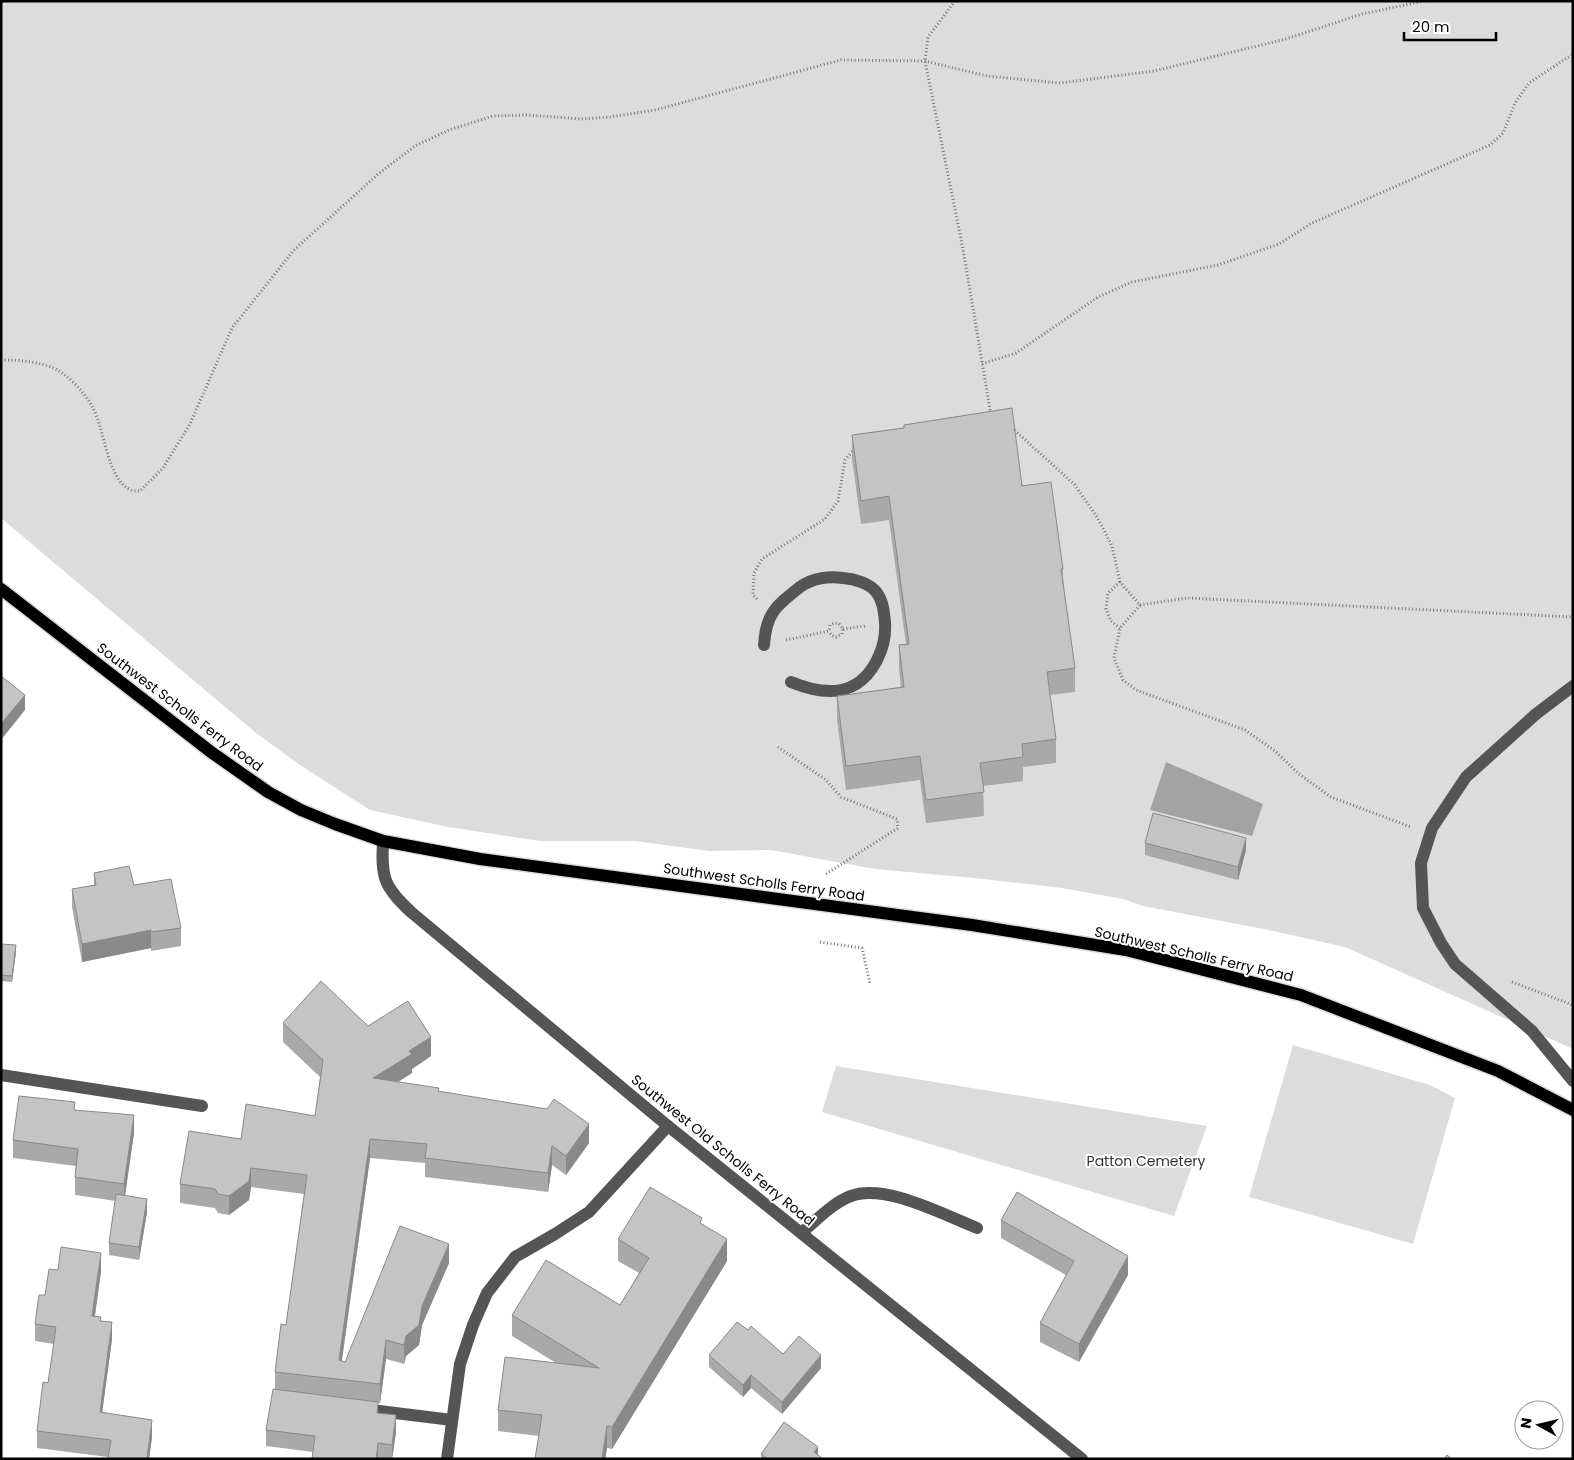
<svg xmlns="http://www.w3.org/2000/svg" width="1574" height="1460" font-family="Poppins,sans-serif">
	<rect width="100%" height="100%" fill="#fff"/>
	<!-- green -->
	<g fill="#dcdcdc">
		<polygon points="1,1 1573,1 1573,1049 1345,947 1269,930 1143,906 1123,899 1062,888 974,878 875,869 771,850 709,851 635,841 540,841 448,827 370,810 300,765 256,733 1,518"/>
		<polygon points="1293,1045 1430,1085 1455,1098 1413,1244 1249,1197"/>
		<polygon points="836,1066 1207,1126 1174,1216 822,1112"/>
	</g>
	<!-- water -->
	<polygon fill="#a3a3a3" points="1166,762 1263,804 1252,836 1150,810"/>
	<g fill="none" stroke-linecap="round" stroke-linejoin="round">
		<defs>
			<polyline id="major" points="1,589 211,752 268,792 301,810 335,824 383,841 480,859 972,925 1126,950 1301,995 1498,1071 1573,1110"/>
		</defs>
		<!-- major casing -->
		<use href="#major" stroke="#dbdbdb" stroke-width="15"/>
		<!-- path -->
		<g stroke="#777" stroke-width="3" stroke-dasharray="1 2.5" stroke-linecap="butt">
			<polyline points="955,1 928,37 925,61 963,249 991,415"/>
			<path d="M1,360C18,360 34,361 51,367C66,372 84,392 92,406C104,426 107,478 129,489C132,491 136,491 140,491L163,468L190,424L232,328L293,251L377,175L415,146L449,130L493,116L526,115L581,119L610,117L655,110L841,60L925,61L987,76L1060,83L1154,71L1286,39L1362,14L1424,1"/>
			<polyline points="982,364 1016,353 1098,297 1132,282 1218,265 1279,244 1312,223 1490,145 1503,133 1515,103 1529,83 1573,54"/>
			<polyline points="1012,428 1075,485 1097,517 1112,546 1120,582 1140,605 1120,628 1114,658 1123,680 1136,690 1245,730 1275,751 1299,774 1331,797 1411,827"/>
			<polyline points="1120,582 1108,593 1106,609 1111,621 1120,628"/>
			<polyline points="757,599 753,595 754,573 762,559 825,519 838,501 845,460 854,450"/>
			<polyline points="1140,605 1187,598 1573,617"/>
			<polyline points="843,629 865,626"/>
			<polyline points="786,640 829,631 830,625 835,623 839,624 843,629 842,634 836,637 831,635 829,631"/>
			<polyline points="778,747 826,780 841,797 897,819 898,828 826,874"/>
			<polyline points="820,942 862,948 870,984"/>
			<polyline points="1512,982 1573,1005"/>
		</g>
		<!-- minor -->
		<g stroke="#555" stroke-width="12">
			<path d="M764,645C766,613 776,606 800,587C812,578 829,576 843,578C854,579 870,583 877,593C883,601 884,612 885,622C886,637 883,648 876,662C857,697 825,696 791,682"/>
			<polyline points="1573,686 1536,714 1466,777 1432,828 1421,863 1423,908 1441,943 1455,964 1532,1031 1573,1081"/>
			<path d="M383,841C381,878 384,887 411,912L668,1126L1082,1459"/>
			<polyline points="1,1075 202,1106"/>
			<path d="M801,1233C816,1221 832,1203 851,1196C885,1183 944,1215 977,1228"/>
			<polyline points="363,1409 452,1420"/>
			<polyline points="447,1459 460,1364 473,1325 487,1293 515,1257 555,1234 589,1212 668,1126"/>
		</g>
		<!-- major -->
		<use href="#major" stroke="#000" stroke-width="12"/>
	</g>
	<!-- wall -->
	<g fill="#a9a9a9">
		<polygon points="904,425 1022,486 1063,569 1063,579 1075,668 1075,692 1050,695 1056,739 1056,763 1023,767 1023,781 983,786 984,816 926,823 920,780 846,790 837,720 837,696 901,687 899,669 899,645 906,644 889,520 861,524 852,459 852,435 904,429"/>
		<polygon points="1145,843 1246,850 1238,880 1145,855"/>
		<polygon points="94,873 134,885 181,928 181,946 151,951 151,948 82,962 72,907 72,889 94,885"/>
		<polygon points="1,944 16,952 12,982 1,981"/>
		<polygon points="283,1023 368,1026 431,1056 412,1069 412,1073 398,1082 439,1092 589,1143 566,1175 552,1165 548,1192 425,1177 425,1163 370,1158 342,1361 345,1362 449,1263 422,1325 419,1345 406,1356 404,1364 386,1359 380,1403 378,1403 378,1413 396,1432 392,1459 312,1459 313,1452 266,1446 266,1430 275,1389 275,1372 286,1325 304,1194 251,1187 249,1200 229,1215 218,1213 215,1208 180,1203 180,1184 315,1116 320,1077 283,1042"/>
		<polygon points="75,1110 134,1133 125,1196 147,1212 139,1260 109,1255 109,1243 116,1201 75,1195 75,1177 76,1166 13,1158 13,1140"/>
		<polygon points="1001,1220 1128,1275 1079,1362 1040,1342 1040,1323 1066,1275 1001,1238"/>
		<polygon points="702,1224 727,1261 612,1449 607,1448 605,1459 535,1459 539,1436 498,1431 498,1410 556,1363 512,1336 512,1315 620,1305 639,1273 618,1261 618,1239"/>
		<polygon points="58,1270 101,1271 95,1317 101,1321 112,1339 102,1412 152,1437 149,1459 108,1459 108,1457 37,1448 37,1431 48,1383 54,1344 35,1341 35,1324"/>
		<polygon points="748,1330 783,1354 821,1368 782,1414 751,1388 743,1397 709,1367 709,1355"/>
		<polygon points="761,1454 818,1455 823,1459 761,1459"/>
	</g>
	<!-- shaded-wall -->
	<g fill="#898989">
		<polygon points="25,695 25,710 1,740 1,724"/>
		<polygon points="1246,838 1246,850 1238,880 1238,867"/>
		<polygon points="151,930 151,948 82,962 82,944"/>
		<polygon points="16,945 16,952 12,982 12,976"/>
		<polygon points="431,1037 431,1056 412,1069 412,1073 373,1097 373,1078 409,1051"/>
		<polygon points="134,1115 134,1133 124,1202 124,1184"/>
		<polygon points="589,1124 589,1143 566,1175 566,1156"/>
		<polygon points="370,1139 370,1158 339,1379 339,1360"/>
		<polygon points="552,1146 552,1165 548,1192 548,1173"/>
		<polygon points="251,1168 251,1187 249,1200 229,1215 229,1196"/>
		<polygon points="147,1199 147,1212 139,1260 139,1247"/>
		<polygon points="727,1239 727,1261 612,1449 612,1427"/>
		<polygon points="449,1244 449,1263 422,1325 419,1345 406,1356 404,1364 404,1345 406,1336 422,1306"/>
		<polygon points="101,1253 101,1271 92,1334 92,1316"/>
		<polygon points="1128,1256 1128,1275 1079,1362 1079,1344"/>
		<polygon points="112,1322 112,1339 100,1429 100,1412"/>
		<polygon points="386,1340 386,1359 380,1403 380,1384"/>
		<polygon points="821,1355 821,1368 782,1414 782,1402"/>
		<polygon points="751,1375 751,1388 743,1397 743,1385"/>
		<polygon points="396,1415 396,1432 392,1459 392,1445"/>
		<polygon points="152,1420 152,1437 149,1459 147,1459"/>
		<polygon points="607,1426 607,1448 605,1459 602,1459"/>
		<polygon points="378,1443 378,1459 376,1459"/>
		<polygon points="818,1447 818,1459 814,1452"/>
	</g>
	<!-- building -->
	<g fill="#c4c4c4" stroke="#898989">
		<polygon points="1012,408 1022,486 1051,482 1063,569 1061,569 1075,668 1047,672 1056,739 1022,744 1023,757 980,763 984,792 926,800 920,756 846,766 837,696 904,687 899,645 909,644 889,496 861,501 852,435 904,428 904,425"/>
		<polygon points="1,676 25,695 1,724"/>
		<polygon points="1153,813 1246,838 1238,867 1145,843"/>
		<polygon points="129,866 134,885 171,879 181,928 151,932 151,930 82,944 72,889 96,885 94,873"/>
		<polygon points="1,944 16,945 12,976 1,975"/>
		<polygon points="321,981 368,1026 408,1001 431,1037 409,1051 412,1054 373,1078 439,1088 438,1091 547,1109 554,1099 589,1124 566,1156 552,1146 548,1173 425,1158 427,1144 370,1139 339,1360 345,1362 400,1226 449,1244 422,1306 419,1325 406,1336 404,1345 386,1340 380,1384 275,1372 281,1324 286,1325 307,1175 251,1168 249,1181 229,1196 218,1194 215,1189 180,1184 189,1131 241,1139 246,1104 315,1116 323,1060 283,1023"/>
		<polygon points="19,1096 75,1102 74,1110 134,1115 124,1184 75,1177 78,1149 13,1140"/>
		<polygon points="650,1187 702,1218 700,1223 727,1239 612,1427 607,1426 602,1459 535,1459 542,1415 498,1410 505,1357 599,1368 512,1315 546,1260 620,1305 649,1258 618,1239"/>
		<polygon points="1017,1192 1128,1256 1079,1344 1040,1323 1074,1261 1001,1220"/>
		<polygon points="116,1194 147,1199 139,1247 109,1243"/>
		<polygon points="61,1247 101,1253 92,1316 101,1317 100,1321 112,1322 100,1412 152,1420 147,1459 108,1459 111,1440 37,1431 43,1382 48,1383 56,1327 35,1324 39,1295 45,1295 49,1269 58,1270"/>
		<polygon points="737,1322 748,1330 751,1326 783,1354 799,1336 821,1355 782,1402 751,1375 743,1385 709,1355"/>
		<polygon points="273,1389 378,1402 377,1413 396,1415 392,1445 378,1443 376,1459 312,1459 315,1436 266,1430"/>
		<polygon points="784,1422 818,1447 814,1452 823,1459 768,1459 761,1454"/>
		<polygon points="1447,1455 1452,1459 1444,1459"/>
	</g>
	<g text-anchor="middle" stroke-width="4" stroke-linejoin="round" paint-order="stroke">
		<!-- street labels -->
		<g font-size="14" fill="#000" stroke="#fff">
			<text transform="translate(180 707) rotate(37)" y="5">Southwest Scholls Ferry Road</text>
			<text transform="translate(764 882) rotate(8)" y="5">Southwest Scholls Ferry Road</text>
			<text transform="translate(1194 954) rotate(13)" y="5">Southwest Scholls Ferry Road</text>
			<text transform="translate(723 1150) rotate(39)" y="5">Southwest Old Scholls Ferry Road</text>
		</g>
		<!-- park labels -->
		<g font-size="14" fill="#333" stroke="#fff">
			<text x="1146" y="1166">Patton Cemetery</text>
		</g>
	</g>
	<!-- border -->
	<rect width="1574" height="1460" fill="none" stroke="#000000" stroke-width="5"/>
	<!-- north arrow -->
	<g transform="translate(1539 1425) rotate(278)"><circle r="24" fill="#ffffff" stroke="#999999"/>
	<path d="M0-4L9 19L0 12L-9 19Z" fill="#000000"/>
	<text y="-8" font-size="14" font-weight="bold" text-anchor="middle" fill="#000000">N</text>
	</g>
	<!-- scale -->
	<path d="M1404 32v8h92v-8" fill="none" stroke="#000000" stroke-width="2.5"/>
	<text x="1412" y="32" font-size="15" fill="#000000" stroke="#ffffff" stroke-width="4" paint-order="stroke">20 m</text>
</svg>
